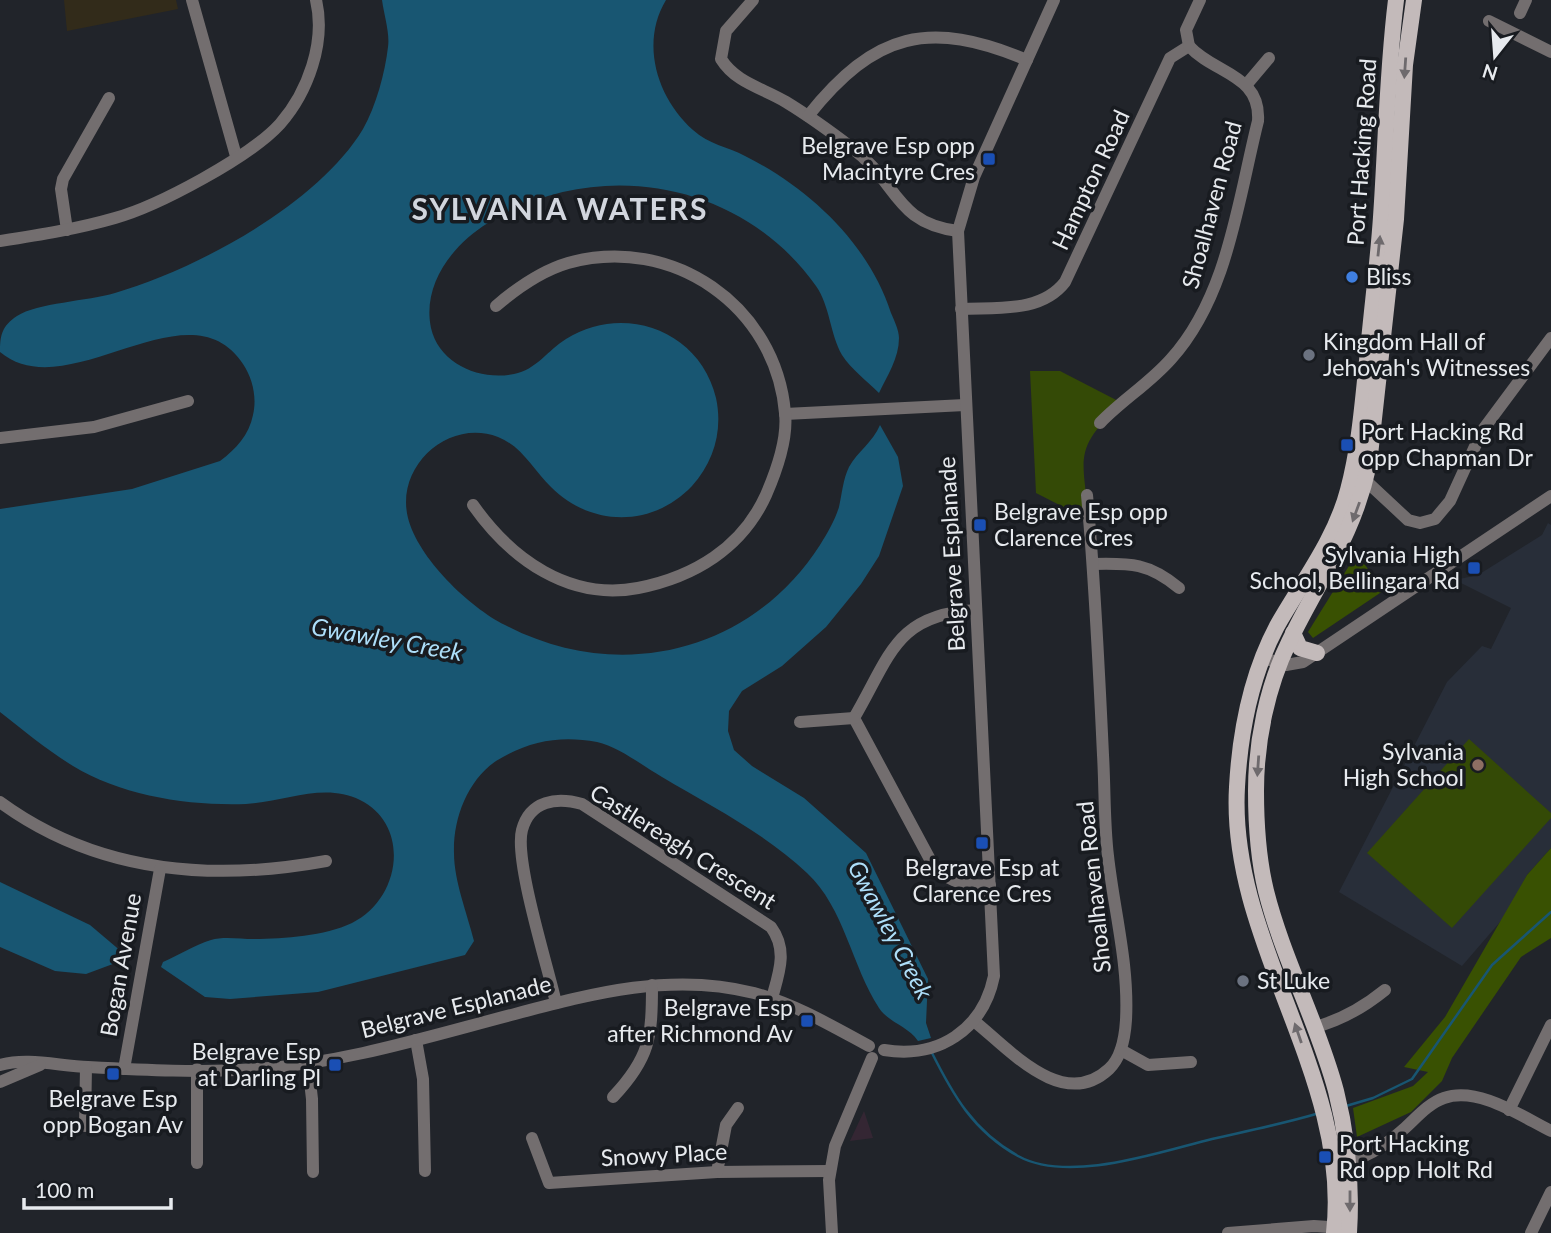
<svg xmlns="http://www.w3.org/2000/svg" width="1551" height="1233" font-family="Lato,sans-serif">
	<rect width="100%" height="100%" fill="#21242a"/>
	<!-- commercial -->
	<polygon fill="#322b1a" points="64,0 176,0 178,9 67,31"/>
	<!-- industrial -->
	<polygon fill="#342633" points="864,1111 873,1138 850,1141"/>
	<!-- built -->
	<polygon fill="#282e39" points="1548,523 1551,525 1551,848 1527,875 1506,915 1462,966 1339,892 1447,682 1482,646 1491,649 1511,608 1455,580 1478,575 1542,535"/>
	<!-- green -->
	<g fill="#344a06">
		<path d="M1030,371H1060L1122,403C1072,450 1083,457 1089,520L1036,493Z"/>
		<polygon points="1469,739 1551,813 1551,818 1452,928 1367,853"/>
	</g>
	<!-- forest -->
	<g fill="#395102">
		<polygon points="1357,553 1383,591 1313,638 1308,632"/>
		<polygon points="1551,848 1551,938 1521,957 1452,1058 1442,1081 1411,1112 1357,1137 1353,1108 1413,1086 1428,1072 1404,1067 1445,1017 1527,875"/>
	</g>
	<!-- water -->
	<g fill="#185672">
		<path d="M382,0H666C640,43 657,98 693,130C708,144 728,147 745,156C809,188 869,244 891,313C894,320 899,330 899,338C899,358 887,376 879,393C867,381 851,369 842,355C830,334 830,306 816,286C741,180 596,156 488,223C452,245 422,285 431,328C439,364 480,381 514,374C536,370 548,350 566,339C623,303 700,330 716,398C723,430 714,462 692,486C652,528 591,527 551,487C533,470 523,447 498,437C449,418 395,466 408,518C418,558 469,607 505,625C617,684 750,654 820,545C827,534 835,520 839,507C842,494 843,479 849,467C858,451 873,442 880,425L898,457L903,486L879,556L861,584L826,627L782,666L742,691L729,711L728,731L734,750L752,766L804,798L866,853L928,979L926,1023L931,1038L918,1041C908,1026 889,1023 879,1008C852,967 844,907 807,873C766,834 711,806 662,777C643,766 619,747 597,742C560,735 528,741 496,761C467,781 453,819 454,853C454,881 467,913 474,941L465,955L318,992L230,999L205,997L161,967L163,962C179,955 195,945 211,940C223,936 241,939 253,939C284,939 324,936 352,923C400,900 412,826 360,800C324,782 284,802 246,804C189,806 122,796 73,766C47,750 24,731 0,712V509L132,489L220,461C236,449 249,435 253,415C257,398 253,379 243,364C188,281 68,409 0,352C0,335 2,326 17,316C37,303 88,301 115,293C197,269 318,204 363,129C376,106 385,73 388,47C390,33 384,15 382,0Z"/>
		<polygon points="0,882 90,925 129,958 86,974 55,971 0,947"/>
	</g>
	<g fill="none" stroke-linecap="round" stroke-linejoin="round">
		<!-- stream -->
		<g stroke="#185672" stroke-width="2.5">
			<path d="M931,1051C953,1095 973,1131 1018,1156C1069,1184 1159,1152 1212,1139C1247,1131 1282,1124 1316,1114"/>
			<polyline points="1346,1106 1373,1098 1412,1079 1492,965 1551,912"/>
		</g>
		<!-- minor -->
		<g stroke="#736e6f" stroke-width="12">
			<polyline points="192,0 236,156"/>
			<path d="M753,0L726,31L721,59C736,83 763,88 786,102C809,116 831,132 852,148C898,182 894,223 958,231"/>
			<polyline points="1520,13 1526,0"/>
			<polyline points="1489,21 1551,52"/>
			<polyline points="1247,84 1269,58"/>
			<path d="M808,116C875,32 929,19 1027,60"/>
			<polyline points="67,230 61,189 63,179 109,98"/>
			<path d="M0,241C39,235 77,229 115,218C158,206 250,157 280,124C308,92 326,42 316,0"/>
			<path d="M961,309C997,307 1041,313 1065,282L1170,58L1189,46L1186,30L1200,0"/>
			<polyline points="785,414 965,405"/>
			<path d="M1100,423C1122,400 1150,383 1171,359C1228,296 1238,200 1258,121C1261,74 1214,74 1189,46"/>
			<polyline points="0,438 94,427 188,401"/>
			<polyline points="1365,480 1408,520 1420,523 1435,519 1450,501 1482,431 1551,338"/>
			<path d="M473,505C511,559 569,601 638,588C694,577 742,548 766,495C776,472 788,439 785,413C776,306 672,234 568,263C541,271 517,288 496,306"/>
			<path d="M1093,564C1131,563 1149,563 1179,588"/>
			<path d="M976,610C895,614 890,657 854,718L933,865C948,882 968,887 990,885"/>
			<polyline points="1263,658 1286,665 1303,662 1551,496"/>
			<polyline points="800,722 854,718"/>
			<path d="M0,802C97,873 211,882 326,861"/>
			<path d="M556,1003C548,967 514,860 522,830C530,800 557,797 582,804L771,927C788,950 779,973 772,998"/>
			<path d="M974,1021C1009,1049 1063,1112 1109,1069C1122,1057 1125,1036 1126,1020C1129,964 1114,911 1108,856C1104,823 1105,789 1103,755C1099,669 1095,582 1087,495"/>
			<path d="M1315,1027C1342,1020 1364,1007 1385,990"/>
			<polyline points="416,1040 423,1079 425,1171"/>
			<path d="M884,1050C938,1059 983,1030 994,976L958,231L974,177L1054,0"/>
			<polyline points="1121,1050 1148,1065 1191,1062"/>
			<polyline points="308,1064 312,1099 313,1172"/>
			<path d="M0,1065C27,1057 59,1066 88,1067C144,1070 202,1073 257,1069C345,1063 430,1036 515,1014C593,993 673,972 754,993C795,1004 832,1026 869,1046"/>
			<polyline points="124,1069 160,869"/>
			<polyline points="0,1082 40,1065"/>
			<path d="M613,1097C650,1058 652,1037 652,985"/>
			<polyline points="1509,1110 1551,1025"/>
			<polyline points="85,1126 86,1067"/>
			<polyline points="532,1138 549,1183 717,1172 830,1171"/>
			<path d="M1350,1161C1372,1155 1388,1143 1405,1128C1417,1117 1429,1103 1444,1098C1478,1086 1521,1116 1551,1131"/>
			<polyline points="197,1163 197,1069"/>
			<polyline points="717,1172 726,1125 738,1108"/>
			<polyline points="832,1233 829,1180 835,1146 872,1058"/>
			<polyline points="1228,1233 1314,1226 1343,1228"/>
			<polyline points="1531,1233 1551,1192"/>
		</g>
		<!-- major -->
		<g stroke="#c3baba" stroke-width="16">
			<polyline points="1293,633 1300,648 1317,653"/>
			<path d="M1334,1233C1352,1076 1228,943 1237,787C1240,732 1251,675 1277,626C1302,582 1335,540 1348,490C1360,445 1363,397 1368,351C1372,307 1378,262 1381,217C1386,145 1387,72 1396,0"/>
			<path d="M1349,1233C1352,1185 1348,1138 1336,1091C1318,1023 1283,959 1266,891C1258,858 1256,825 1256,791C1256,741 1267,687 1289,642C1320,577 1353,538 1369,464L1396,219L1405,65L1414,0"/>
		</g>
	</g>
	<!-- one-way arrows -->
	<defs><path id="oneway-solid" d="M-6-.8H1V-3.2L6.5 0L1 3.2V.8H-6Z" transform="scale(1.75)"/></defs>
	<g fill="#6e6a6d">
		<use href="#oneway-solid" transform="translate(1405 68) rotate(94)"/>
		<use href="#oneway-solid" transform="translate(1379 246) rotate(-84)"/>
		<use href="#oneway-solid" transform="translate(1356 512) rotate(110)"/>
		<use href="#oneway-solid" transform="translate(1258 766) rotate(94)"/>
		<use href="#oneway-solid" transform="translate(1298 1033) rotate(-109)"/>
		<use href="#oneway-solid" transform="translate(1350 1201) rotate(90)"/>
	</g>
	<!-- markers -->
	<g fill="#1a4fb4" stroke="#181b20" stroke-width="2.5">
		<rect x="982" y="152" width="14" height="14" rx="3.5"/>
		<rect x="1340" y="438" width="14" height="14" rx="3.5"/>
		<rect x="973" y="518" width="14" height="14" rx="3.5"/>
		<rect x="1467" y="561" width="14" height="14" rx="3.5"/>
		<rect x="975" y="836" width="14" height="14" rx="3.5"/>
		<rect x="800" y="1014" width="14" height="14" rx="3.5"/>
		<rect x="328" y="1058" width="14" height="14" rx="3.5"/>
		<rect x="106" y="1067" width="14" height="14" rx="3.5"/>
		<rect x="1318" y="1150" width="14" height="14" rx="3.5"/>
	</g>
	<circle fill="#3f7fe0" stroke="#181b20" stroke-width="2.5" cx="1352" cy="277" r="7"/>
	<g fill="#6b7280" stroke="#181b20" stroke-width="2.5">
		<circle cx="1309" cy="355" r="7"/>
		<circle cx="1243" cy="981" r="7"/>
	</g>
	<circle fill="#8d6e63" stroke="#181b20" stroke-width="2.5" cx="1478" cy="765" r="7"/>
	<g text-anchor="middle" stroke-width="7" stroke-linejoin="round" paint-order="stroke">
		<!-- poi labels -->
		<g font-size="23" fill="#e7eaee" stroke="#181b20" text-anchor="start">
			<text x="975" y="154" text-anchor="end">Belgrave Esp opp<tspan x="975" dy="26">Macintyre Cres</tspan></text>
			<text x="1366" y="285">Bliss</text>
			<text x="1323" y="350">Kingdom Hall of<tspan x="1323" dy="26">Jehovah's Witnesses</tspan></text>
			<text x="1361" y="440">Port Hacking Rd<tspan x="1361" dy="26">opp Chapman Dr</tspan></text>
			<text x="994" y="520">Belgrave Esp opp<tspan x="994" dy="26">Clarence Cres</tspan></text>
			<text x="1460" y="563" text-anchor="end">Sylvania High<tspan x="1460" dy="26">School, Bellingara Rd</tspan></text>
			<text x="1464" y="760" text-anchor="end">Sylvania<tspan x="1464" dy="26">High School</tspan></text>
			<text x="982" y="876" text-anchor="middle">Belgrave Esp at<tspan x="982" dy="26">Clarence Cres</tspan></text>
			<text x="1257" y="989">St Luke</text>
			<text x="793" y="1016" text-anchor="end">Belgrave Esp<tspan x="793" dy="26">after Richmond Av</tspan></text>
			<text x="321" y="1060" text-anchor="end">Belgrave Esp<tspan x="321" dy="26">at Darling Pl</tspan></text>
			<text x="113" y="1107" text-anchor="middle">Belgrave Esp<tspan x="113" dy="26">opp Bogan Av</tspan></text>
			<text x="1339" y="1152">Port Hacking<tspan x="1339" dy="26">Rd opp Holt Rd</tspan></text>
		</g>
		<!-- street labels -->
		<g font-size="23" fill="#e7eaee" stroke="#181b20">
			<text transform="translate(1362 152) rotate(-86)" y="8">Port Hacking Road</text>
			<text transform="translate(1091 180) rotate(-65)" y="8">Hampton Road</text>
			<text transform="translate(1212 205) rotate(-75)" y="8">Shoalhaven Road</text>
			<text transform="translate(952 554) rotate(-93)" y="8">Belgrave Esplanade</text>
			<text transform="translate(683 847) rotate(32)" y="8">Castlereagh Crescent</text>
			<text transform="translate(1094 887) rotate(-96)" y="8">Shoalhaven Road</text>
			<text transform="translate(121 965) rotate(-80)" y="8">Bogan Avenue</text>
			<text transform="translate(456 1007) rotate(-14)" y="8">Belgrave Esplanade</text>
			<text transform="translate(664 1155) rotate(-3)" y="8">Snowy Place</text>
		</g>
		<!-- water labels -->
		<g font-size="24" font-style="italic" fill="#addef9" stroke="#181b20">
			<text transform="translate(387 640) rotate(10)" y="8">Gwawley Creek</text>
			<text transform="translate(890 930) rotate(62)" y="8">Gwawley Creek</text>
		</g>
		<!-- district labels -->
		<g font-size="30" font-weight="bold" letter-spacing="2" fill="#d2d6de" stroke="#181b20">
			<text x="560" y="220">SYLVANIA WATERS</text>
		</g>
	</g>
	<!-- north arrow -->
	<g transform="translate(1495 56) rotate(197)" stroke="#181b20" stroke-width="5" paint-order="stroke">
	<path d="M0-5L12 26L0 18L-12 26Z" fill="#e7eaee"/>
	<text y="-10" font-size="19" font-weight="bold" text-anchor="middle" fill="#e7eaee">N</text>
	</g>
	<!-- scale -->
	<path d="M24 1198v10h147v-10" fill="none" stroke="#e7eaee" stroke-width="3.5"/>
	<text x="35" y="1198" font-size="21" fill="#e7eaee" stroke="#181b20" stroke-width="5" paint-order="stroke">100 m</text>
</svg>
